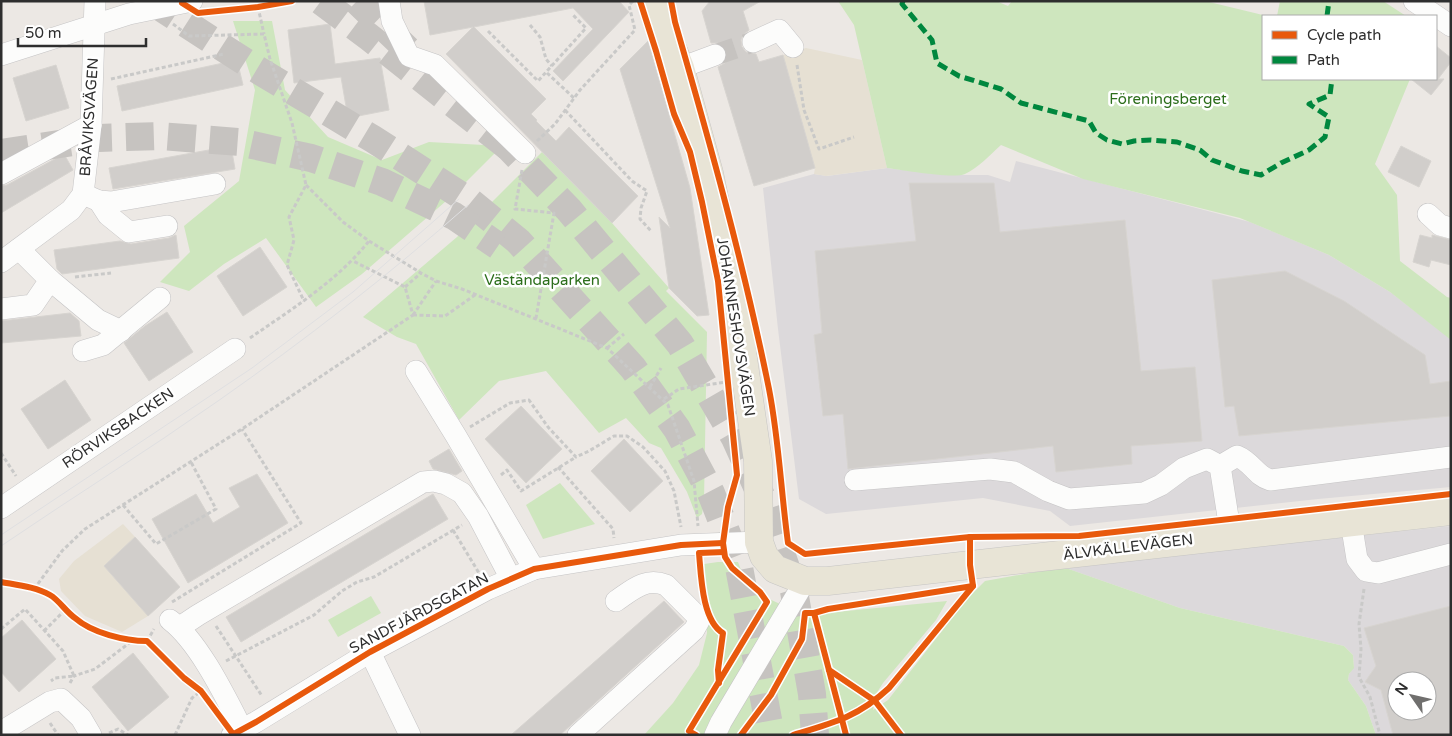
<svg xmlns="http://www.w3.org/2000/svg" width="1452" height="736" font-family="'Varela Round',sans-serif">
	<rect width="100%" height="100%" fill="#ece8e4"/>
	<!-- industrial -->
	<g fill="#dcd9db" fill-rule="evenodd">
		<polygon points="1016,161 1250,222 1329,255 1390,292 1451,339 1451,487 1318,499 1070,526 1050,511 983,498 826,514 799,499 778,329 763,188 814,174 827,176 887,168 945,175 988,175 1010,182"/>
		<path d="M1451,526V735H1376L1366,706L1348,680L1349,674L1354,667L1353,655L1344,646L1180,608L1063,567ZM1397,681H1427V711H1397Z"/>
	</g>
	<!-- education -->
	<g fill="#e6e0d3">
		<polygon points="806,48 862,60 887,168 826,176 814,174 815,168 783,55"/>
		<polygon points="123,524 135,537 104,566 148,616 122,632 85,616 61,591 59,579 74,561"/>
	</g>
	<!-- green -->
	<g fill="#cee6be">
		<path d="M838,1H996L1008,6L1012,1H1205L1267,16H1263V79H1410L1375,164L1397,195L1400,261L1447,297L1451,298V340L1390,292L1329,255L1240,218L1083,179L1001,145C990,155 979,167 965,174C953,179 902,170 887,168L854,25Z"/>
		<polygon points="1280,1 1383,1 1406,16 1277,16"/>
		<polygon points="233,21 272,21 285,90 328,137 382,160 429,142 502,146 453,195 362,274 316,307 266,238 224,264 189,291 160,282 190,252 184,226 239,181 255,90"/>
		<polygon points="542,152 612,223 669,288 666,291 707,332 704,501 702,514 697,518 687,492 661,448 649,443 626,418 599,433 546,371 499,381 459,420 416,344 397,337 363,317 457,237"/>
		<polygon points="560,483 595,524 543,539 526,505"/>
		<polygon points="718,562 738,562 746,583 761,595 799,613 826,613 947,601 936,620 883,683 876,694 873,710 888,700 967,599 985,581 1063,567 1180,608 1344,646 1353,655 1354,668 1349,674 1348,680 1366,706 1376,735 644,735 673,703 699,665 707,633 704,564"/>
		<polygon points="371,596 381,613 338,637 328,620"/>
	</g>
	<!-- building -->
	<g fill="#d1cecb" stroke="#d7d4d0" fill-rule="evenodd">
		<polygon points="424,1 619,1 629,12 563,81 553,71 593,29 573,8 474,27 546,99 531,114 537,120 536,121 556,141 569,127 638,196 612,223 446,54 473,27 430,35"/>
		<polygon points="710,1 761,1 743,11 749,30 743,35 741,40 742,47 746,52 756,54 759,62 783,55 815,168 754,186 718,67 725,63 727,58 727,51 723,45 718,43 711,43 702,11"/>
		<polygon points="330,24 335,64 380,58 389,110 348,118 341,77 294,83 288,30"/>
		<polygon points="648,41 690,188 709,315 697,316 669,288 659,217 670,228 620,69"/>
		<polygon points="1436,46 1451,58 1451,62 1438,79 1444,79 1431,95 1411,79 1436,79"/>
		<polygon points="237,60 243,85 122,111 117,86"/>
		<polygon points="56,65 69,108 26,121 13,78"/>
		<polygon points="231,146 235,169 113,189 109,168"/>
		<polygon points="1401,146 1431,161 1419,187 1388,172"/>
		<polygon points="64,154 73,170 1,213 1,186 7,185"/>
		<polygon points="909,183 994,183 1000,232 1125,220 1141,371 1195,367 1202,441 1131,446 1132,464 1056,472 1053,446 848,469 843,414 823,416 814,335 822,333 815,251 916,241"/>
		<polygon points="176,235 179,258 62,274 57,269 54,250 120,241 131,244 169,238"/>
		<polygon points="1420,235 1432,238 1432,235 1451,240 1451,265 1431,260 1429,267 1413,262"/>
		<polygon points="260,247 287,287 243,316 217,276"/>
		<polygon points="1285,271 1344,301 1425,355 1430,384 1451,381 1451,416 1239,436 1234,406 1225,407 1212,280"/>
		<polygon points="167,312 193,352 149,381 124,343 145,326"/>
		<polygon points="70,313 79,321 81,336 1,343 1,321"/>
		<polygon points="65,380 91,420 48,449 21,409"/>
		<polygon points="521,406 562,449 526,483 485,439"/>
		<polygon points="624,439 663,481 630,512 591,471"/>
		<polygon points="449,449 462,471 456,475 433,469 429,461"/>
		<polygon points="257,474 288,523 188,583 152,519 196,494 213,523 240,507 229,488"/>
		<polygon points="433,494 448,519 241,642 226,617"/>
		<polygon points="135,537 180,587 148,616 104,566"/>
		<polygon points="664,601 684,622 560,735 511,735"/>
		<path d="M1451,606V735H1393L1381,690L1365,682L1376,666L1364,628ZM1397,681H1427V711H1397Z"/>
		<polygon points="22,620 56,659 19,692 1,672 1,638"/>
		<polygon points="133,653 169,697 128,731 92,687"/>
	</g>
	<g fill="none" stroke-linecap="round" stroke-linejoin="round">
		<!-- minor-tunnel -->
		<polyline stroke="#c6c3c0" stroke-width="21" stroke-dasharray="21 11" stroke-linecap="butt" points="715,55 753,42"/>
		<!-- highway-tunnel -->
		<g stroke="#c6c3c0" stroke-width="28" stroke-dasharray="28 14" stroke-linecap="butt">
			<polyline points="151,1 253,67 373,139 468,200 518,241 633,368 677,429 711,493 738,562 771,735"/>
			<polyline points="321,1 369,37 511,149"/>
			<polyline points="357,1 410,52"/>
			<polyline points="499,137 569,210 680,344 735,438 763,500 794,591 812,694 815,735"/>
			<polyline points="1,153 99,138 159,136 239,142 311,158 382,182 454,216 498,246"/>
		</g>
		<defs>
			<g id="minor">
				<polyline points="389,1 392,21 409,56 435,65 525,153"/>
				<polyline points="1414,1 1451,26"/>
				<polyline points="753,42 779,30 793,47"/>
				<polyline points="1,55 129,14 192,1"/>
				<polyline points="680,68 715,55"/>
				<polyline points="1,174 91,125"/>
				<polyline points="90,197 99,201 108,215 129,232 167,226"/>
				<polyline points="99,201 111,202 215,184"/>
				<polyline points="1428,214 1440,225 1451,228"/>
				<polyline points="1,262 71,210 83,194 91,125 95,1"/>
				<polyline points="50,280 98,320 121,331"/>
				<polyline points="1,309 33,305 50,280 19,249"/>
				<polyline points="83,351 103,345 160,298"/>
				<polyline points="416,371 456,436 534,569"/>
				<path d="M1220,466L1237,456C1252,462 1256,476 1270,480L1451,457"/>
				<polyline points="855,480 990,469 1014,472 1048,491 1069,499 1144,493 1161,485 1184,468 1207,459 1220,466 1231,536"/>
				<polyline points="1,508 235,349"/>
				<polyline points="1351,522 1357,559 1366,571 1378,573 1451,554"/>
				<path d="M170,620C199,642 225,696 242,729"/>
				<polyline points="180,627 198,615 423,482 434,481 446,484 462,493 478,516 511,579"/>
				<polyline points="370,652 410,735"/>
				<polyline points="1,732 50,702 61,699 81,718 91,735"/>
				<polyline points="232,735 256,722 370,652 488,589 534,569 681,545 759,542"/>
				<path d="M578,735L694,630L699,621L696,615L666,585C645,577 632,590 616,601"/>
				<polyline points="715,735 721,722 805,581"/>
			</g>
			<polyline id="major" points="657,1 664,28 680,68 709,173 727,260 737,317 758,461 759,542 764,556 775,569 805,581 828,581 1451,511"/>
		</defs>
		<!-- minor casing -->
		<use href="#minor" stroke="#c5c4c5" stroke-width="22"/>
		<!-- major casing -->
		<use href="#major" stroke="#c6c5c4" stroke-width="29"/>
		<!-- path -->
		<g stroke="#c9c9c8" stroke-width="3" stroke-dasharray="4 2.5" stroke-linecap="butt">
			<polyline points="258,7 264,34"/>
			<polyline points="173,24 189,36 264,34 270,59 292,123 306,185 289,217 294,240 287,265 304,301"/>
			<polyline points="530,25 540,37 546,59 552,66"/>
			<polyline points="488,31 538,81 586,28 573,15"/>
			<polyline points="797,65 804,110 819,149 854,137"/>
			<polyline points="547,73 574,98"/>
			<polyline points="111,79 224,54"/>
			<polyline points="565,110 632,181 647,191 641,208 640,219 651,231"/>
			<polyline points="537,141 555,124 580,90 635,30 629,5 633,1"/>
			<polyline points="522,170 515,209 554,213 536,318"/>
			<polyline points="306,185 343,222 369,241 421,273 436,281 462,289 607,348 668,405 694,481 698,526"/>
			<polyline points="75,277 111,273"/>
			<polyline points="405,287 421,273"/>
			<polyline points="413,315 445,316 475,295"/>
			<polyline points="413,315 436,281"/>
			<path d="M250,338C292,309 337,281 369,241"/>
			<polyline points="607,348 624,334"/>
			<polyline points="650,387 661,368"/>
			<polyline points="664,399 679,389 726,382"/>
			<polyline points="470,427 510,403 529,400 548,427 576,457 589,451 614,436 627,436 643,447 665,471 674,491 681,527"/>
			<polyline points="1,453 16,476"/>
			<polyline points="558,467 613,529 614,538"/>
			<polyline points="501,475 507,470 521,491 576,457"/>
			<polyline points="123,505 156,544 216,509 191,462"/>
			<polyline points="453,530 479,573"/>
			<polyline points="34,589 62,551 85,529 242,429 413,315 405,287 353,261"/>
			<polyline points="1364,589 1359,624 1361,649 1359,677 1370,697 1380,735"/>
			<polyline points="172,602 301,523 242,429"/>
			<polyline points="216,626 262,696"/>
			<polyline points="1,629 25,609 63,651 74,676 55,678 51,681"/>
			<polyline points="44,631 65,610"/>
			<polyline points="147,641 154,629"/>
			<polyline points="226,661 314,615 342,591 357,582 374,577 462,525"/>
			<polyline points="70,683 74,676 95,669 132,641"/>
			<polyline points="50,723 58,735"/>
			<polyline points="109,733 118,729 128,735"/>
			<polyline points="175,735 192,698 201,691"/>
		</g>
		<!-- minor -->
		<use href="#minor" stroke="#fcfcfb" stroke-width="21"/>
		<!-- major -->
		<use href="#major" stroke="#e8e4d6" stroke-width="28"/>
		<!-- tram -->
		<g stroke="#dfdfe1" stroke-width="1">
			<polyline points="1,535 252,368 353,292 459,199"/>
			<path d="M1,546C73,497 147,451 218,401C305,340 389,275 468,205"/>
		</g>
		<!-- quiet -->
		<g stroke="#00873e" stroke-width="5" stroke-dasharray="10 5" stroke-linecap="butt">
			<polyline points="903,1 902,4 932,40 937,63 959,76 1001,89 1021,103 1089,121 1096,133 1107,140 1122,144 1134,141 1151,140 1177,142 1200,150 1212,160 1242,171 1261,175 1281,163 1309,150 1325,137 1329,117 1309,104 1330,95 1332,79"/>
			<polyline points="1327,16 1329,1"/>
		</g>
		<defs>
			<g id="cycleway">
				<polyline points="640,1 656,51 674,114 690,152 702,202 718,281 737,475 728,507 723,543 725,557 732,568 760,592 767,602 689,731 696,735"/>
				<path d="M671,1L675,22C710,143 744,265 769,389C779,440 781,492 788,543L805,554L970,537L1079,536L1451,494"/>
				<polyline points="182,3 198,13 258,7 292,1"/>
				<path d="M1,582C17,585 36,587 50,595C59,600 66,612 75,618C92,633 125,641 147,641L184,678L201,691L233,734"/>
				<polyline points="814,613 846,735"/>
				<polyline points="829,670 875,701 901,735"/>
				<path d="M719,683L718,670L723,633C702,621 701,575 699,553L724,552"/>
				<polyline points="232,735 256,722 370,652 488,589 534,569 681,545 723,543"/>
				<polyline points="741,735 771,695 802,639 805,613 814,613 828,609 973,586"/>
				<path d="M793,735C833,723 858,717 889,688L973,586L970,565V537"/>
			</g>
		</defs>
		<!-- cycleway casing -->
		<use href="#cycleway" stroke="#fff" stroke-width="9"/>
		<!-- cycleway -->
		<use href="#cycleway" stroke="#e8590c" stroke-width="6"/>
	</g>
	<g text-anchor="middle" stroke-width="5" stroke-linejoin="round" paint-order="stroke">
		<!-- park labels -->
		<g font-size="15" fill="#2c6e1b" stroke="#fff">
			<text x="1168" y="104">Föreningsberget</text>
			<text x="542" y="285">Väständaparken</text>
		</g>
		<!-- street labels -->
		<g font-size="15" fill="#2e2e2e" stroke="#fff">
			<text transform="translate(89 117) rotate(-86)" y="5">BRÅVIKSVÄGEN</text>
			<text transform="translate(736 327) rotate(81)" y="5">JOHANNESHOVSVÄGEN</text>
			<text transform="translate(118 428) rotate(-34)" y="5">RÖRVIKSBACKEN</text>
			<text transform="translate(1128 547) rotate(-7)" y="5">ÄLVKÄLLEVÄGEN</text>
			<text transform="translate(419 613) rotate(-28)" y="5">SANDFJÄRDSGATAN</text>
		</g>
	</g>
	<!-- border -->
	<rect width="1452" height="736" fill="none" stroke="#2e2e2e" stroke-width="5"/>
	<!-- legend -->
	<rect x="1262" y="15" width="175" height="65" fill="#ffffff" stroke="#ababab"/>
	<rect x="1272" y="31" width="25" height="8" fill="#e8590c" stroke="#ababab"/>
	<text x="1307" y="40" font-size="15" fill="#2e2e2e">Cycle path</text>
	<rect x="1272" y="56" width="25" height="8" fill="#00873e" stroke="#ababab"/>
	<text x="1307" y="65" font-size="15" fill="#2e2e2e">Path</text>
	<!-- north arrow -->
	<g transform="translate(1412 696) rotate(304)"><circle r="24" fill="#ffffff" stroke="#ababab"/>
	<path d="M0-4L9 19L0 12L-9 19Z" fill="#706f6e"/>
	<text y="-8" font-size="14" font-weight="bold" text-anchor="middle" fill="#2e2e2e">N</text>
	</g>
	<!-- scale -->
	<path d="M18 38v8h128v-8" fill="none" stroke="#2e2e2e" stroke-width="2.5"/>
	<text x="25" y="38" font-size="15" fill="#2e2e2e" stroke="#ffffff" stroke-width="4" paint-order="stroke">50 m</text>
</svg>
